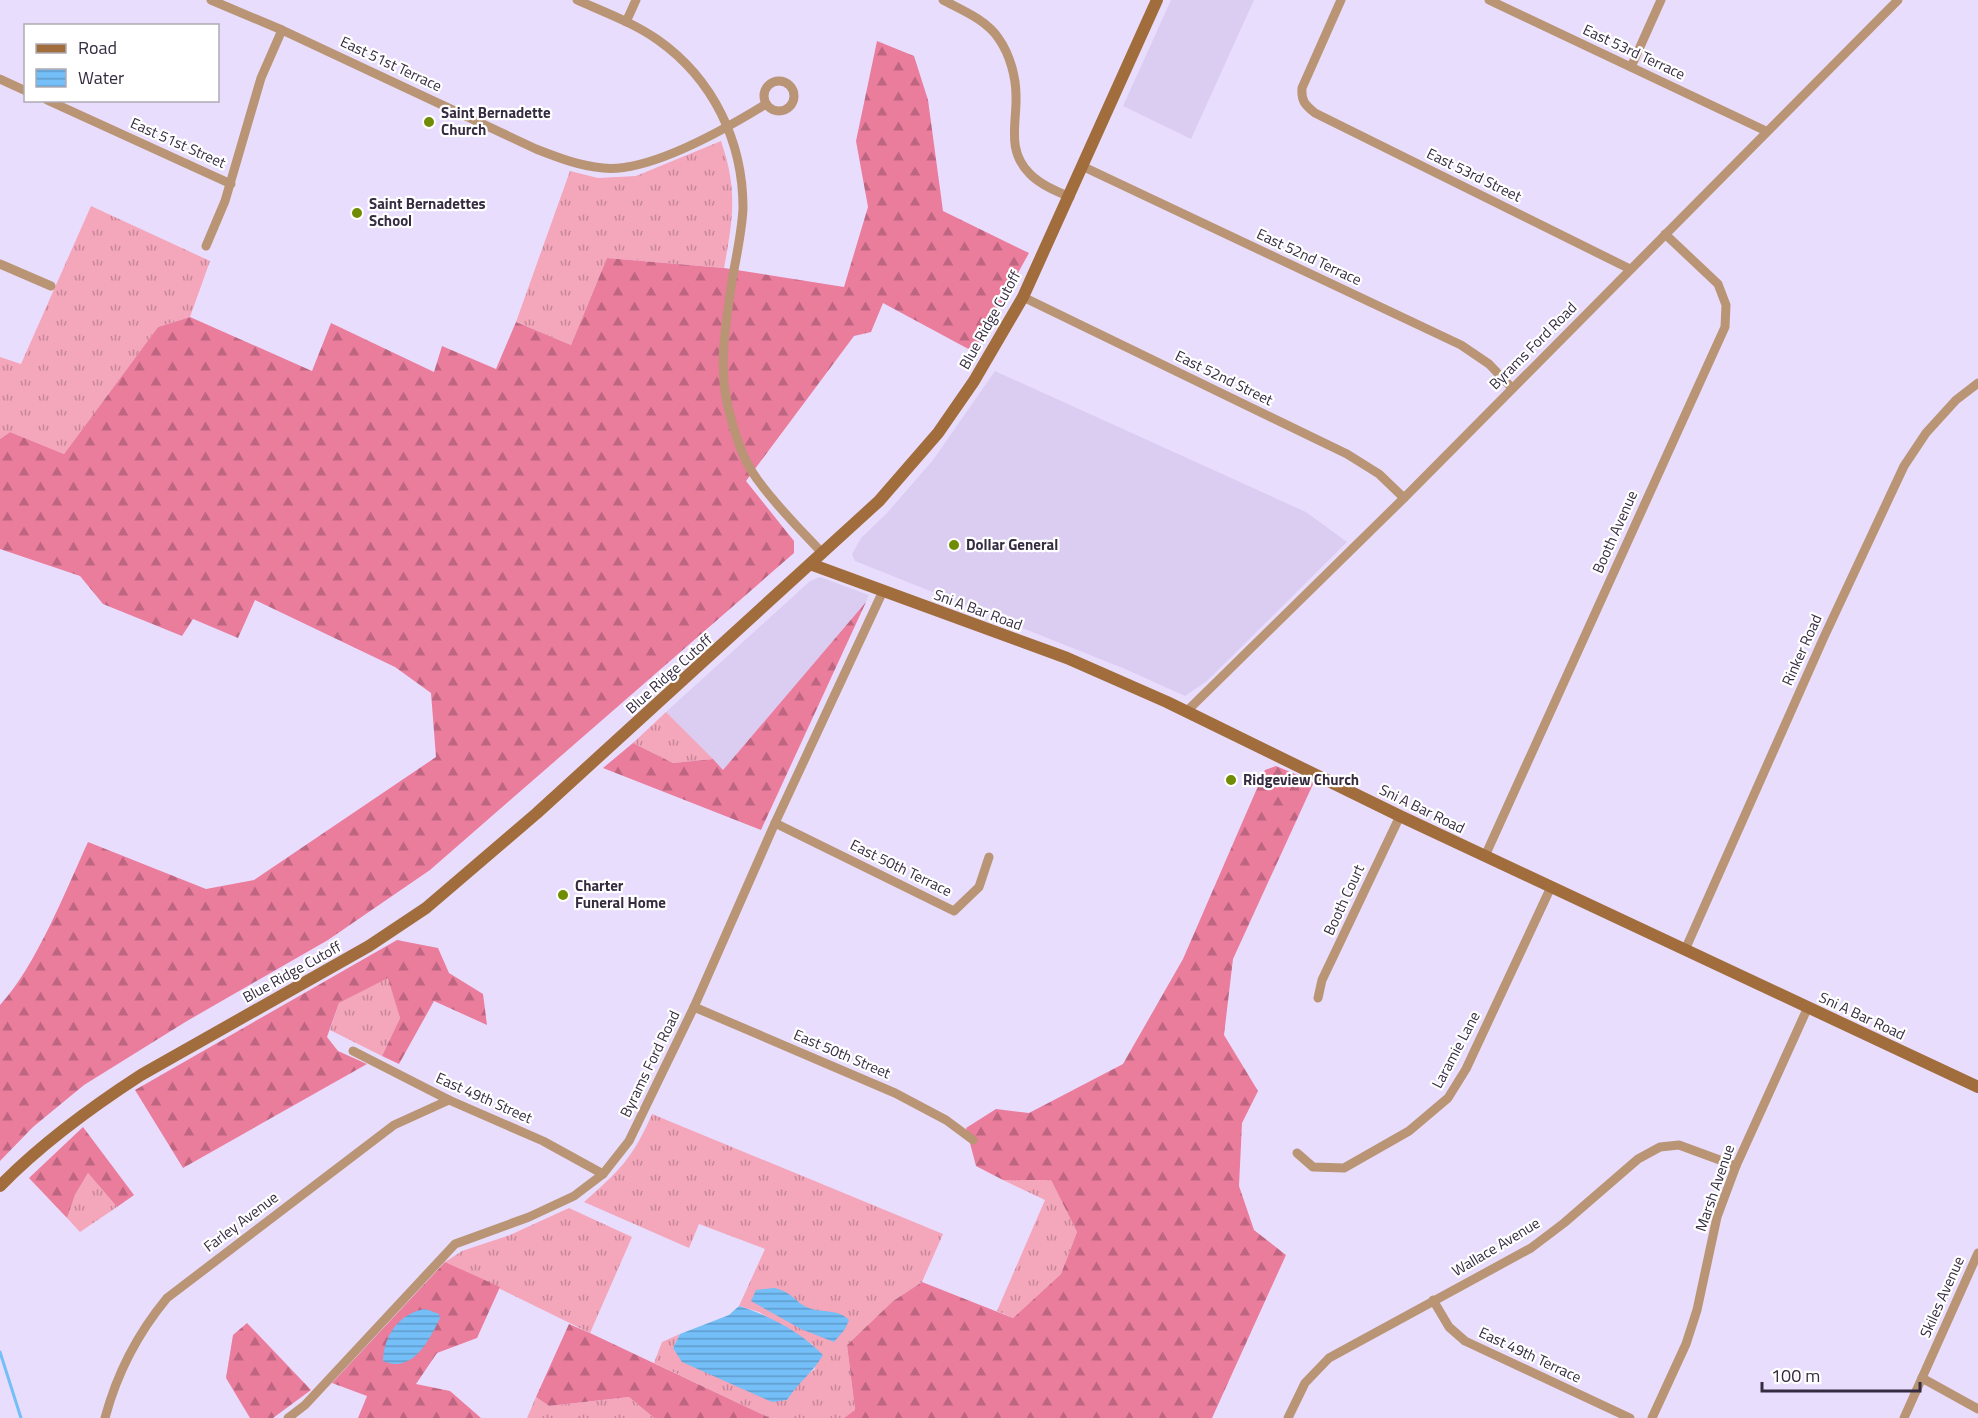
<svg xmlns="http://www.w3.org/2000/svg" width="1978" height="1418" font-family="'Titillium Web',sans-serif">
	<defs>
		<pattern id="grass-tufts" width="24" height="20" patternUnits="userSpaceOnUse" patternTransform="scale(1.5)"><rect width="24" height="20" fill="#f4a6ba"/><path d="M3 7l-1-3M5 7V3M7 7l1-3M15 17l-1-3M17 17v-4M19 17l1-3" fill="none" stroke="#c68799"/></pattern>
		<pattern id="forest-firs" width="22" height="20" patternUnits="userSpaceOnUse" patternTransform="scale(1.5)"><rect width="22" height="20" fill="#ea7c9c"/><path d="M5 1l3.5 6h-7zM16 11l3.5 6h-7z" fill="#be6681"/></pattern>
		<pattern id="water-rules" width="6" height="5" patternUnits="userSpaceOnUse" patternTransform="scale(1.5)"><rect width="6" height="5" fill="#74bff7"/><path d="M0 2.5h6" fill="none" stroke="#609bca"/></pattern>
	</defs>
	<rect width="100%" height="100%" fill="#e9ddfe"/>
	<!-- built -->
	<g fill="#dbcdf2">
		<polygon points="1171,0 1254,0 1191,139 1123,106"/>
		<polygon points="995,371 1306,512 1347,542 1207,681 1185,696 1125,669 855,561 852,554 861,538 887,513 933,460"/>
		<polygon points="820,577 869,595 866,602 723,770 666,712 810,581"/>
	</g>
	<!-- grass -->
	<g fill="url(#grass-tufts)">
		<path d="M721,141C738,190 733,219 724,268L607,258L571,345L516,322L570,171L598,178L636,176Z"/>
		<polygon points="91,206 210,261 190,317 158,327 64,454 10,432 0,439 0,357 21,364"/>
		<polygon points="666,712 713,759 673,763 633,743"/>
		<polygon points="389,977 400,1018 382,1056 330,1030 339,1003"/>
		<path d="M652,1114L943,1234L922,1282L893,1301L847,1345L855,1411L844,1418H770L654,1363L662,1342L680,1334L673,1348L787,1400L798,1381L815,1369L813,1345L759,1312L739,1306L765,1249L699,1224L689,1248L584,1202C619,1171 633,1158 652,1114Z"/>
		<polygon points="88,1173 117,1207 80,1232 67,1218 75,1195"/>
		<polygon points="1003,1180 1051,1180 1077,1232 1061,1274 1013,1318 997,1311 1045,1200"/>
		<polygon points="569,1208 632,1237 590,1333 445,1262 462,1251 510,1235"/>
		<polygon points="536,1397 549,1406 629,1397 654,1418 527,1418"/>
	</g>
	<!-- forest -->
	<g fill="url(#forest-firs)">
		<path d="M877,41L914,56L928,100L943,211L1029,253L974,352L883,303L871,332L854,336L746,481L794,541V553L430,870L328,940L187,1021L84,1085L33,1127L0,1161V1005C35,968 66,890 88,842L206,889L254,880L436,757L431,693L395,667L255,600L238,638L193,619L182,636L103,604L80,576L0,549V439L10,432L64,454L158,327L190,317L312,371L331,323L434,372L442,346L496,369L516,322L571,345L607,258L724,268L844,287L868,207L856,141Z"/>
		<polygon points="866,602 761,830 603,768 633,743 673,763 713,759 723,770"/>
		<polygon points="1276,766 1314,782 1233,959 1224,1035 1258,1091 1242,1123 1239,1186 1254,1230 1286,1255 1212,1418 844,1418 855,1410 847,1345 893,1301 922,1282 1013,1318 1061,1274 1077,1232 1051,1180 1003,1180 976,1166 966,1128 996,1109 1029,1113 1123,1064 1183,959 1265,770"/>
		<polygon points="397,940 438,948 449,973 483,994 487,1025 434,1001 399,1064 382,1056 400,1018 388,978 339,1003 327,1037 338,1051 367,1064 183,1168 135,1090"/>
		<polygon points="83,1127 134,1195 117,1207 88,1173 75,1195 67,1218 29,1178"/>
		<polygon points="445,1262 500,1287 477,1338 437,1353 416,1384 450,1391 481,1418 358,1418 367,1396 332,1383"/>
		<polygon points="247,1323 311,1390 273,1418 250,1418 226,1378 233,1335"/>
		<polygon points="569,1324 590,1333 770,1418 654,1418 629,1397 549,1406 536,1397"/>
	</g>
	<!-- water -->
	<g fill="url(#water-rules)">
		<path d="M774,1288C794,1292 796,1305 812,1309C826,1313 838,1309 849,1320L845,1329L834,1342L801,1329L751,1301L756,1290Z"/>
		<path d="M739,1306C769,1315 802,1333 823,1355C812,1374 799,1381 787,1400L772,1402L682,1362L673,1348L680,1334L729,1315Z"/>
		<path d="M426,1309L439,1314L440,1318C429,1341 412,1374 383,1361C383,1336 400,1312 426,1309Z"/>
	</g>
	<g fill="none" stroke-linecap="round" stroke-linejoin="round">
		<!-- stream -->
		<polyline stroke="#74bff7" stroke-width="3" points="0,1352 21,1418"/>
		<!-- minor -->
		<g stroke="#b99575" stroke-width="9">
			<path d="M211,0L282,30L536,149C559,158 580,166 603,168C650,173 727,128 766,104"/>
			<path d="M577,0C604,12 634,23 658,40C713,79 743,141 743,208C742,232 736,257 732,281C726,322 718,366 728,407C734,431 742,459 757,479C776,506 801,530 823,554"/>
			<path d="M943,0C962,10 987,20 999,39C1010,55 1016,77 1016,96C1017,123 1006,150 1030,174C1041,185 1056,191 1070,197"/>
			<path d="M1341,0L1302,88C1301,101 1305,105 1315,113L1630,269"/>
			<polyline points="1489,0 1766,131"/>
			<polyline points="626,22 636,0"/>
			<polyline points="1631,67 1661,0"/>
			<polyline points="0,79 26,91"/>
			<circle cx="779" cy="96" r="15"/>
			<polyline points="47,100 231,184"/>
			<polyline points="1084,167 1461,345 1489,364 1512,388"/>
			<polyline points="206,246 225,201 261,78 282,30"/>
			<polyline points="0,264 51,286"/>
			<polyline points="1023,297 1347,454 1379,474 1404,498"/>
			<polyline points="1187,711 1404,498 1898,0"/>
			<polyline points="775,823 954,911 979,887 989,857"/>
			<polyline points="1485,856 1725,327 1726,305 1718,284 1665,234"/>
			<polyline points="1685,950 1824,637 1904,466 1926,433 1956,400 1978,383"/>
			<polyline points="1318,998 1322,980 1400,816"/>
			<polyline points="694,1007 895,1093 946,1120 973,1140"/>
			<polyline points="353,1051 449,1100 543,1141 603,1174"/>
			<polyline points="1297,1153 1313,1167 1344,1168 1409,1131 1448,1098 1466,1069 1551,887"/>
			<polyline points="1433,1300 1449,1327 1465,1341 1630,1418"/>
			<polyline points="1922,1378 1978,1409"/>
			<path d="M105,1418C117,1373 138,1333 167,1298L394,1125L449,1100"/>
			<polyline points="288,1418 305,1405 455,1244 529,1217 574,1196 603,1174 629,1141 694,1007 775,823 883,591"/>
			<polyline points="1288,1418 1305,1383 1329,1358 1531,1248 1564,1223 1638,1159 1660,1147 1679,1145 1736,1166"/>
			<polyline points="1652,1418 1686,1344 1697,1310 1717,1217 1736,1166 1808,1007"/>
			<polyline points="1904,1418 1978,1253"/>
		</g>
		<!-- secondary -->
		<g stroke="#a26d3c" stroke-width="12">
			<polyline points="813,565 1067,658 1167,702 1400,816 1978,1087"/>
			<path d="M0,1186C42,1143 90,1108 141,1075L369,946L426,908L537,813L879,501L938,433L974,381L1023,297L1157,0"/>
		</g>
	</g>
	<!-- markers -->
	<g fill="#708b04" stroke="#fff" stroke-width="2">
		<circle cx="429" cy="122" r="6"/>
		<circle cx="357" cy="213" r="6"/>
		<circle cx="954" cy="545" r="6"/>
		<circle cx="1231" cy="780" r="6"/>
		<circle cx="563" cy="895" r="6"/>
	</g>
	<g text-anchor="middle" stroke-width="4.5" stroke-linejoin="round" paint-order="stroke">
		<!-- street labels -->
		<g font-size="15" fill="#352c41" stroke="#fff">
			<text transform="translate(1634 52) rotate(25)" y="5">East 53rd Terrace</text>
			<text transform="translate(391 64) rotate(25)" y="5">East 51st Terrace</text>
			<text transform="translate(178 143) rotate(24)" y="5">East 51st Street</text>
			<text transform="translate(1474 175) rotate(26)" y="5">East 53rd Street</text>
			<text transform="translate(1309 257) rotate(25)" y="5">East 52nd Terrace</text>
			<text transform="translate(990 320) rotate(-61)" y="5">Blue Ridge Cutoff</text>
			<text transform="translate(1533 346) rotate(-45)" y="5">Byrams Ford Road</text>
			<text transform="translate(1224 378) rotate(26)" y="5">East 52nd Street</text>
			<text transform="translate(1615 532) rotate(-66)" y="5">Booth Avenue</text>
			<text transform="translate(978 610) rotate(20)" y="5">Sni A Bar Road</text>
			<text transform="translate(1802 650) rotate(-66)" y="5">Rinker Road</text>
			<text transform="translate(669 674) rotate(-42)" y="5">Blue Ridge Cutoff</text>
			<text transform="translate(1422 809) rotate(26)" y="5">Sni A Bar Road</text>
			<text transform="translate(901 868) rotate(26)" y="5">East 50th Terrace</text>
			<text transform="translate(1344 900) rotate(-65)" y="5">Booth Court</text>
			<text transform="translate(292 972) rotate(-29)" y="5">Blue Ridge Cutoff</text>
			<text transform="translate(1862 1016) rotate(25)" y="5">Sni A Bar Road</text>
			<text transform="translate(1456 1050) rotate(-62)" y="5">Laramie Lane</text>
			<text transform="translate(842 1054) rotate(23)" y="5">East 50th Street</text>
			<text transform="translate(650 1064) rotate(-64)" y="5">Byrams Ford Road</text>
			<text transform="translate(484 1098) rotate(24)" y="5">East 49th Street</text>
			<text transform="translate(1715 1188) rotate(-71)" y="5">Marsh Avenue</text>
			<text transform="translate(241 1222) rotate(-37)" y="5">Farley Avenue</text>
			<text transform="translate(1496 1247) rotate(-31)" y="5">Wallace Avenue</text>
			<text transform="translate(1942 1297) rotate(-66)" y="5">Skiles Avenue</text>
			<text transform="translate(1530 1355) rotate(25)" y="5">East 49th Terrace</text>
		</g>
		<!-- poi labels -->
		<g font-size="15" font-weight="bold" fill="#352c41" stroke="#fff" text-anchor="start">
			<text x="441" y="118">Saint Bernadette<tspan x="441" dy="17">Church</tspan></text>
			<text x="369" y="209">Saint Bernadettes<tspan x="369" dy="17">School</tspan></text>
			<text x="966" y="550">Dollar General</text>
			<text x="1243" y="785">Ridgeview Church</text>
			<text x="575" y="891">Charter<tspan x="575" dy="17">Funeral Home</tspan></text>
		</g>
	</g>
	<!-- legend -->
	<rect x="24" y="24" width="195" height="78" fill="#ffffff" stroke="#aeabb3" stroke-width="1.5"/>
	<rect x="36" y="44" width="30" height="9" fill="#a26d3c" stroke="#aeabb3" stroke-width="1.5"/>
	<text x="78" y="54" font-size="18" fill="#352c41">Road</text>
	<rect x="36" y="69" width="30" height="18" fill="url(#water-rules)" stroke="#aeabb3" stroke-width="1.5"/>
	<text x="78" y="84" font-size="18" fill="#352c41">Water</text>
	<!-- scale -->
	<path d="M1762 1382v9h158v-9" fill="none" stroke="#352c41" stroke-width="3"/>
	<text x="1771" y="1382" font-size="18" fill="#352c41" stroke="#ffffff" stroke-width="4.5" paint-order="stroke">100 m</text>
</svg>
